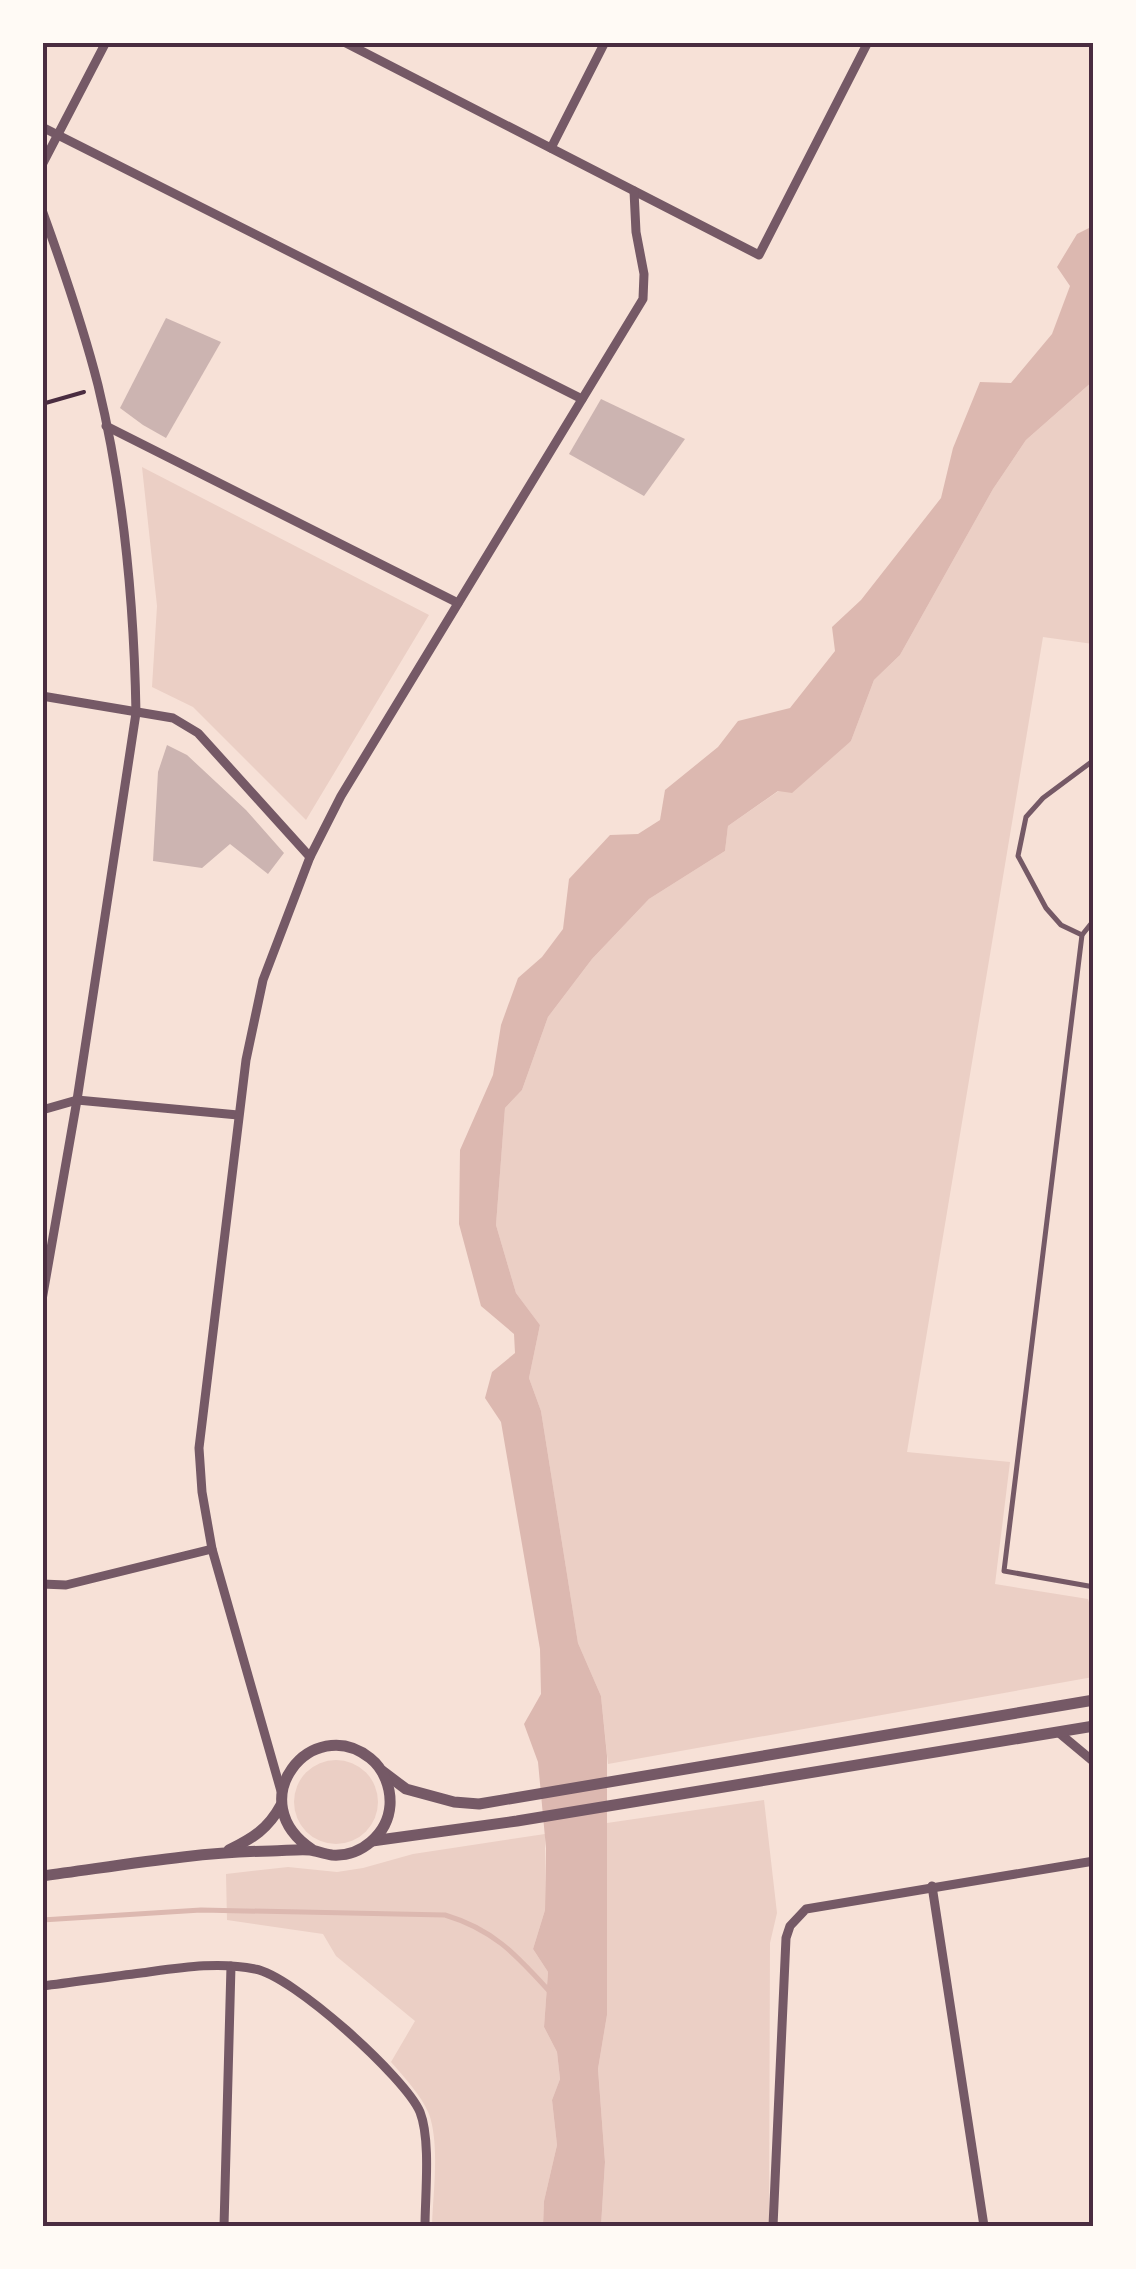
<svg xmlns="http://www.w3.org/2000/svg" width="1136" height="2269" font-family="'Work Sans',sans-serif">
	<rect width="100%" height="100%" fill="#f7e1d7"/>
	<!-- green -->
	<g fill="#ebcfc5">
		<polygon points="1093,381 1093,644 1043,637 907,1452 1010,1462 995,1584 1088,1599 1093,1615 1093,1677 608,1764 601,1696 578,1643 541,1411 529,1378 540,1325 516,1293 496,1225 505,1108 522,1090 548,1017 592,959 649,899 725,851 728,826 851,741 874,680 900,655 993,489 1026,440"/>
		<polygon points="142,467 429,615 306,820 193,707 152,687 157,606"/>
		<circle cx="336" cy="1802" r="42"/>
		<polygon points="764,1800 777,1913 770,1943 769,2226 601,2226 605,2162 598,2069 607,2015 607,1823"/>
		<path d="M545,1834V1910L533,1949L548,1972L544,2027L557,2052L560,2079L552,2100L557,2145L544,2201L543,2226H432C433,2193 440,2145 429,2114C421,2095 405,2078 391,2062L415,2021L336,1956L323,1934L227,1920L226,1874L288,1867L337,1872L363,1868L413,1854Z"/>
	</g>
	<!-- water -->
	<polygon fill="#dcb8b0" points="1093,226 1093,381 1026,440 993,489 900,655 874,680 851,741 792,793 778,791 728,826 725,851 649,899 592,959 548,1017 522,1090 505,1108 496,1225 516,1293 540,1325 529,1378 541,1411 578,1643 601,1696 607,1756 607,2015 598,2069 605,2162 601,2226 543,2226 544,2201 557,2145 552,2100 560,2079 557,2052 544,2027 548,1972 533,1949 545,1910 546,1848 538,1762 524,1724 541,1694 540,1649 501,1422 485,1398 492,1372 515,1353 514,1334 481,1306 459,1224 460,1150 493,1075 501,1025 518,978 542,957 563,929 569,879 610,835 638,834 660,820 665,790 718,747 738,721 790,708 835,651 832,627 861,600 941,498 953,448 980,382 1011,383 1052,334 1070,286 1057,267 1077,234"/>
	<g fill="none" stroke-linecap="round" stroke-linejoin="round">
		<!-- stream -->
		<path stroke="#dcb8b0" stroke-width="5" d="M42,1920L201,1910L445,1915C495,1930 517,1956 551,1993"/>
	</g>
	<!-- building -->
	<g fill="#ccb4b1">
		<polygon points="166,318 221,342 166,438 143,425 120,408"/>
		<polygon points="601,399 685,439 644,496 569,454"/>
		<polygon points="167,745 187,755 246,810 284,853 268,874 230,844 202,868 153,861 158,772"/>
	</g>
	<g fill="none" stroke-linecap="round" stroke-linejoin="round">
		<!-- path -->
		<polyline stroke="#4a2c40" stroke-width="4" points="42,404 84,392"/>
		<!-- service -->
		<g stroke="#755966" stroke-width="5">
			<polyline points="1094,920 1082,935 1004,1571 1094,1587"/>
			<polyline points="1082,935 1061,925 1046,908 1018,856 1026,817 1043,798 1094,760"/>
		</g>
		<!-- minor -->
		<g stroke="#755966" stroke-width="9">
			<polyline points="344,42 759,255 868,42"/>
			<polyline points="42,127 582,399"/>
			<polyline points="551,148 605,42"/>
			<polyline points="42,165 106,42"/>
			<path d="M42,210C63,268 83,326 98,385C124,492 134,603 136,713L77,1100L42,1300"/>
			<polyline points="106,426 458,603"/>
			<polyline points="42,696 173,718 198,733 310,857"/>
			<polyline points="42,1110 77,1100 238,1115"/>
			<polyline points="42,1584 66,1585 212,1549"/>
			<polyline points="1058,1732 1094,1762"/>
			<polyline points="281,1791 212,1549 202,1492 199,1448 246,1060 263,980 310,857 341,796 643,299 644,274 636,232 634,191"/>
			<polyline points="932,1886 984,2226"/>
			<path d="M42,1986C75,1982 108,1977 141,1973C178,1968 218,1961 255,1969C292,1975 406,2078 420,2112C431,2140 425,2196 425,2226"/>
			<polyline points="224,2226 231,1966"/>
			<polyline points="773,2226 786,1938 790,1926 806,1909 1094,1861"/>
		</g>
		<!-- tertiary -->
		<g stroke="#755966" stroke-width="11">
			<polyline points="382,1771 406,1789 454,1802 479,1804 1094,1700"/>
			<polyline points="372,1841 517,1821 1094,1726"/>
			<path d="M229,1850C253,1838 268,1829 281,1805"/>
			<path d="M42,1876C118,1866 195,1852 271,1851C284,1851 297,1849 310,1850C317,1851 324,1854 332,1855C361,1857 388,1834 390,1805C391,1788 384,1769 370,1758C312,1712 239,1802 313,1850"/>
		</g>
	</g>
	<!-- border -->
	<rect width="1136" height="2269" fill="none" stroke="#fffaf5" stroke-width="90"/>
	<rect x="45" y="45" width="1046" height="2179" fill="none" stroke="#4a2c40" stroke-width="4"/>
</svg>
